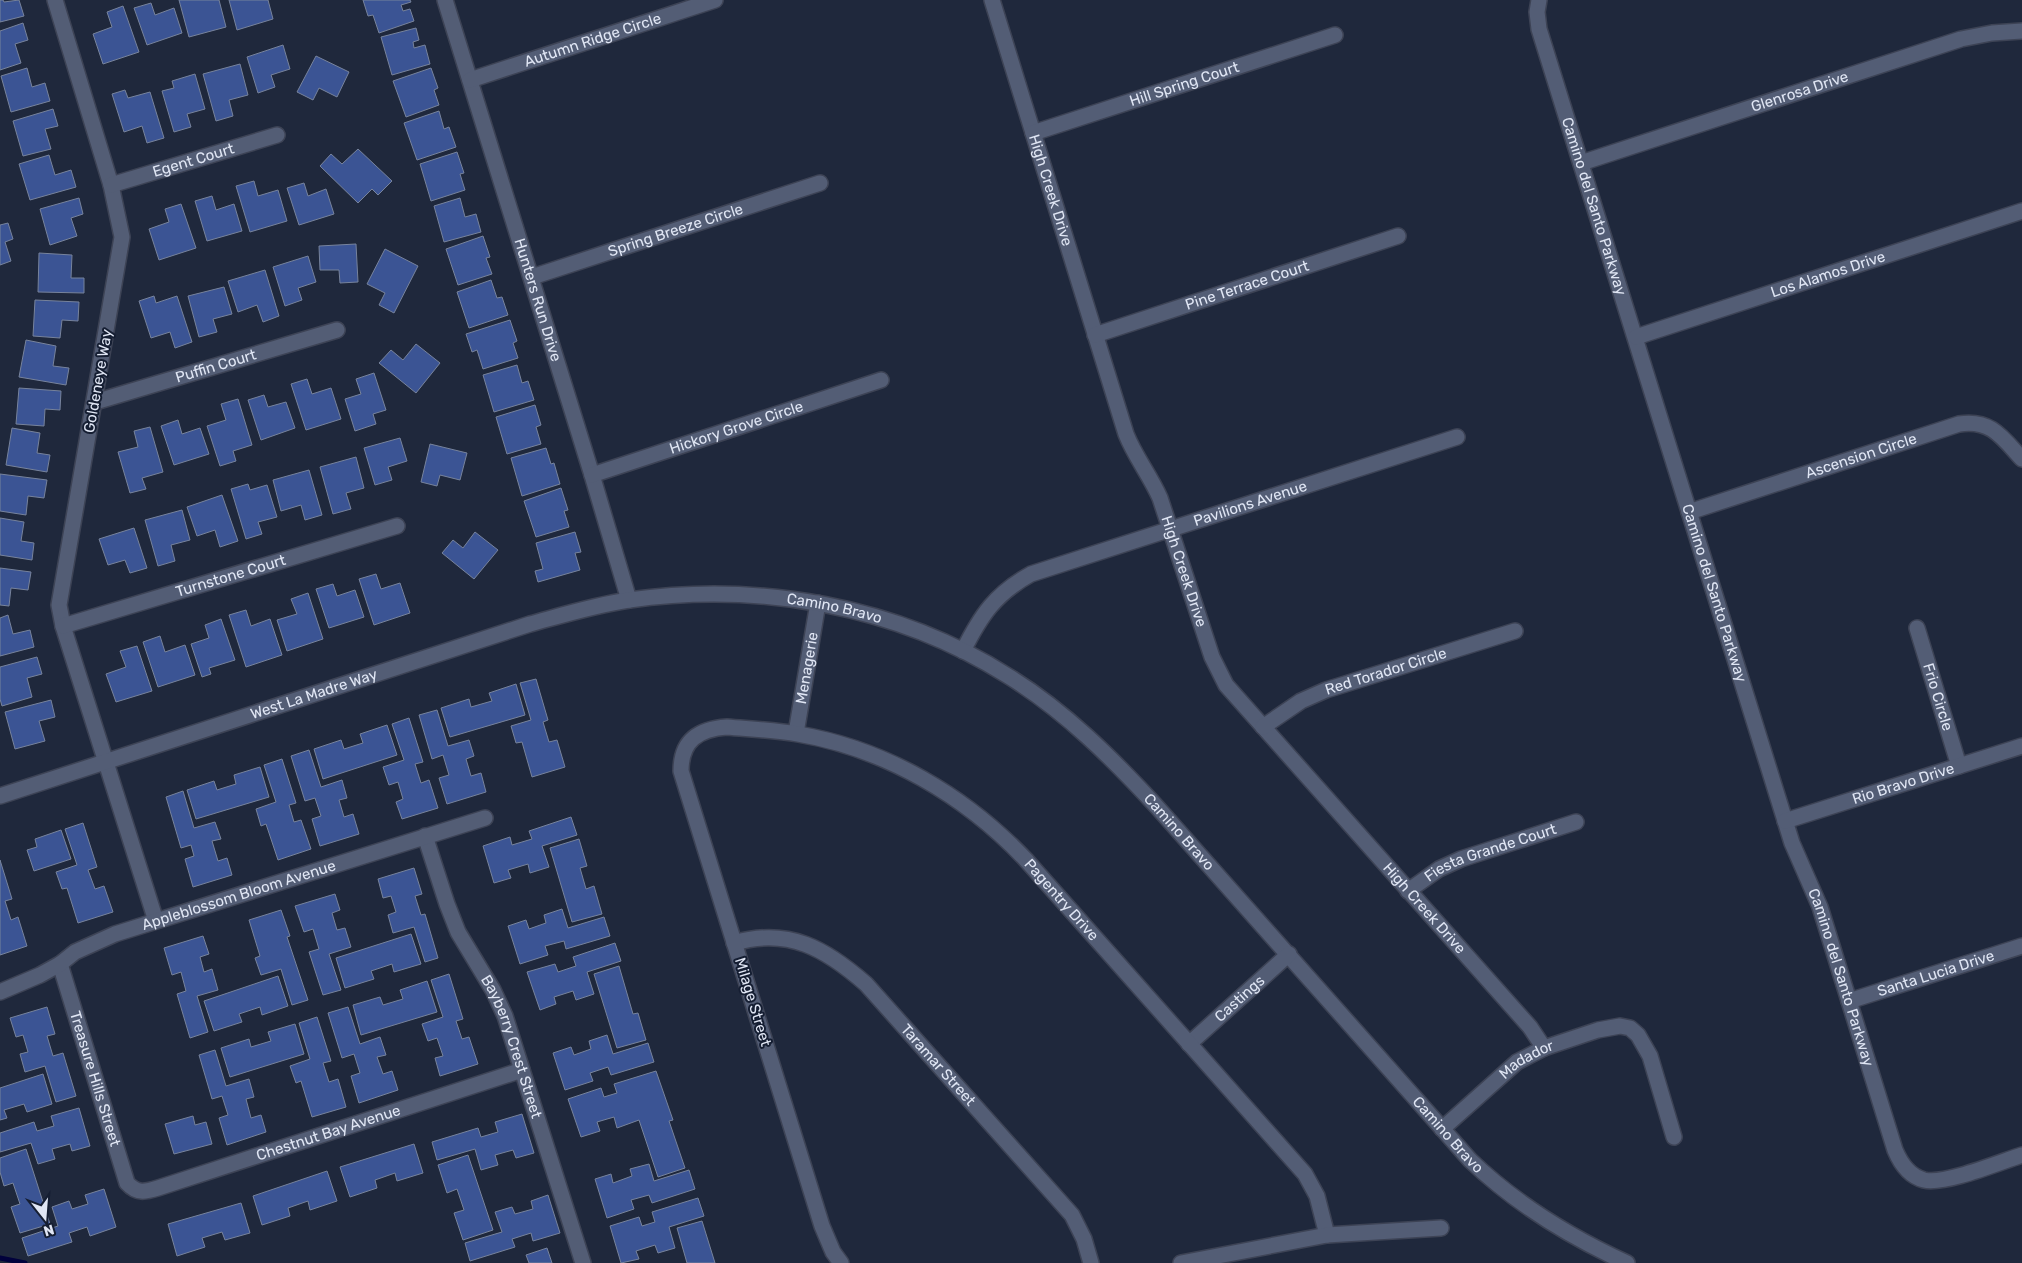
<svg xmlns="http://www.w3.org/2000/svg" width="2022" height="1263" font-family="Rubik,sans-serif">
	<rect width="100%" height="100%" fill="#1f283c"/>
	<g fill="none" stroke-linecap="round" stroke-linejoin="round">
		<!-- stream -->
		<polyline stroke="#01013c" stroke-width="5" points="0,1258 25,1263"/>
	</g>
	<!-- building -->
	<g fill="#3b5494" stroke="#77839c">
		<polygon points="0,0 3,0 4,2 19,0 24,16 0,22"/>
		<polygon points="179,0 219,0 226,27 189,37"/>
		<polygon points="229,0 268,0 273,19 237,30"/>
		<polygon points="363,0 410,0 411,2 401,5 403,11 410,9 414,21 379,33 373,15 368,16"/>
		<polygon points="151,3 155,15 174,8 182,33 147,45 134,8"/>
		<polygon points="123,6 139,52 103,64 93,34 112,27 107,12"/>
		<polygon points="23,23 28,40 15,44 21,63 0,70 0,31"/>
		<polygon points="416,28 419,40 413,42 414,48 425,45 430,64 392,75 381,37"/>
		<polygon points="283,45 290,69 271,75 275,87 258,93 247,57"/>
		<polygon points="316,56 349,72 337,97 319,88 313,100 297,92"/>
		<polygon points="240,64 248,95 229,100 233,116 216,121 203,74"/>
		<polygon points="27,68 32,87 45,83 50,101 11,112 1,76"/>
		<polygon points="431,68 438,88 434,90 439,105 406,117 393,81"/>
		<polygon points="195,74 205,109 187,114 191,127 174,132 162,91 174,88 172,81"/>
		<polygon points="125,90 128,98 150,92 164,138 147,143 142,126 124,132 112,94"/>
		<polygon points="53,109 58,126 45,129 51,149 23,156 13,121"/>
		<polygon points="439,111 444,129 449,127 456,147 417,160 404,123"/>
		<polygon points="358,149 392,181 378,195 372,189 358,203 320,166 331,154 342,164"/>
		<polygon points="457,152 464,173 460,174 465,190 431,201 420,164"/>
		<polygon points="49,155 55,175 71,170 76,187 30,200 19,164"/>
		<polygon points="254,181 258,196 278,190 287,221 250,232 236,186"/>
		<polygon points="304,183 308,196 326,189 334,214 299,225 287,188"/>
		<polygon points="212,196 216,210 234,204 242,231 207,241 195,201"/>
		<polygon points="79,198 83,214 71,218 77,236 50,245 40,209"/>
		<polygon points="460,198 465,217 476,214 481,232 444,242 434,206"/>
		<polygon points="181,204 196,248 159,260 149,229 169,222 165,209"/>
		<polygon points="8,223 13,239 5,242 11,261 0,265 0,225"/>
		<polygon points="483,236 490,257 486,258 492,274 458,285 446,249"/>
		<polygon points="356,244 358,282 340,283 339,270 320,270 319,246"/>
		<polygon points="385,249 418,266 394,313 379,305 385,293 367,284"/>
		<polygon points="39,253 72,255 71,278 84,278 84,293 38,292"/>
		<polygon points="308,256 316,282 298,288 302,300 285,306 273,267"/>
		<polygon points="265,270 279,316 263,322 257,305 238,312 228,281"/>
		<polygon points="491,280 497,298 502,297 508,315 469,328 457,292"/>
		<polygon points="224,287 232,314 213,319 217,332 199,337 188,296"/>
		<polygon points="154,296 156,303 177,296 192,342 175,348 170,332 151,338 139,301"/>
		<polygon points="35,300 79,302 78,321 62,320 60,338 33,336"/>
		<polygon points="510,320 517,341 513,343 518,358 483,369 477,350 472,352 466,334"/>
		<polygon points="26,340 56,346 53,366 69,368 66,385 19,377"/>
		<polygon points="416,344 440,363 416,393 379,363 391,350 403,360"/>
		<polygon points="517,365 522,383 528,381 534,400 494,412 483,375"/>
		<polygon points="374,373 386,410 373,414 376,424 355,431 345,399 361,394 356,379"/>
		<polygon points="307,379 312,394 331,388 341,419 306,430 291,384"/>
		<polygon points="19,388 61,391 60,410 45,409 44,426 16,424"/>
		<polygon points="264,395 268,407 286,402 295,428 261,440 248,400"/>
		<polygon points="238,399 252,445 233,451 236,461 220,466 207,426 226,420 221,404"/>
		<polygon points="535,405 541,425 536,427 541,444 507,454 496,417"/>
		<polygon points="178,420 182,434 200,428 209,454 174,465 161,426"/>
		<polygon points="150,427 163,472 142,478 146,489 130,493 118,452 138,447 134,431"/>
		<polygon points="12,428 40,433 37,453 50,455 47,472 6,465"/>
		<polygon points="400,438 407,461 388,467 392,480 375,485 364,448"/>
		<polygon points="430,444 467,453 460,480 440,475 437,486 421,482"/>
		<polygon points="546,448 551,464 554,463 560,484 522,496 511,458"/>
		<polygon points="356,457 364,488 346,493 351,509 333,514 320,467"/>
		<polygon points="309,470 322,515 305,520 301,505 281,511 273,480"/>
		<polygon points="0,474 47,480 44,498 28,496 26,515 0,511"/>
		<polygon points="248,484 250,490 267,485 277,517 258,522 262,534 246,539 231,489"/>
		<polygon points="561,488 568,510 564,511 569,527 536,537 524,501"/>
		<polygon points="222,495 238,541 220,547 215,530 197,536 187,507"/>
		<polygon points="182,510 190,540 171,545 175,561 158,566 145,520"/>
		<polygon points="0,518 24,522 21,541 34,543 32,560 0,555"/>
		<polygon points="134,528 147,568 130,573 125,560 108,565 99,539"/>
		<polygon points="475,532 498,550 474,579 442,553 453,540 463,548"/>
		<polygon points="575,532 581,552 575,553 580,570 538,582 535,571 543,569 536,543"/>
		<polygon points="0,568 31,572 28,590 11,588 9,606 0,605"/>
		<polygon points="376,574 381,589 400,583 410,613 374,625 359,579"/>
		<polygon points="333,584 337,596 355,590 364,617 329,628 316,589"/>
		<polygon points="308,593 323,639 287,651 277,620 297,614 291,599"/>
		<polygon points="246,610 251,626 270,619 282,655 246,667 229,615"/>
		<polygon points="8,615 13,634 30,630 34,647 0,656 0,618"/>
		<polygon points="221,619 235,660 209,668 211,674 202,677 191,644 209,638 205,625"/>
		<polygon points="160,636 165,652 185,645 195,675 158,687 143,642"/>
		<polygon points="137,646 152,691 116,702 106,674 126,667 120,651"/>
		<polygon points="37,657 42,674 27,678 32,697 2,706 0,699 0,667"/>
		<polygon points="536,679 548,720 543,722 549,742 557,740 565,767 532,777 522,742 516,743 511,726 531,720 520,683"/>
		<polygon points="516,684 525,715 450,737 441,708 469,699 471,707 492,701 489,693"/>
		<polygon points="51,700 55,717 39,721 45,741 15,749 5,712"/>
		<polygon points="437,710 448,746 469,740 474,756 466,759 471,776 481,773 486,792 447,804 439,778 449,775 443,755 432,759 419,715"/>
		<polygon points="409,718 423,762 415,764 421,783 429,780 438,808 402,819 396,802 403,799 398,782 389,785 383,767 404,760 392,724"/>
		<polygon points="387,725 397,755 323,779 314,749 341,740 344,749 363,743 360,734"/>
		<polygon points="309,750 321,787 342,780 347,798 339,800 344,817 353,814 359,834 320,846 312,819 321,816 315,798 305,801 291,756"/>
		<polygon points="282,759 296,803 289,805 294,822 301,820 311,849 278,860 266,824 261,826 256,809 276,802 264,765"/>
		<polygon points="260,767 269,797 196,819 187,790 214,781 217,790 236,784 234,775"/>
		<polygon points="183,791 194,828 215,822 221,839 212,841 218,861 227,858 232,875 193,887 185,859 194,856 191,845 181,848 166,797"/>
		<polygon points="571,817 577,835 542,846 549,867 530,873 528,864 508,870 511,878 494,883 483,846 510,837 512,845 532,839 529,831"/>
		<polygon points="83,823 97,867 88,870 95,889 104,886 113,912 78,923 67,888 62,889 56,872 77,865 65,829"/>
		<polygon points="61,830 71,859 34,871 27,850 37,847 35,839"/>
		<polygon points="579,839 587,866 580,868 586,889 594,886 602,914 572,922 550,848"/>
		<polygon points="0,860 12,899 5,901 11,920 18,917 27,946 0,955"/>
		<polygon points="414,868 422,894 415,896 421,915 425,914 438,958 425,962 414,927 393,933 388,915 396,912 391,896 383,898 378,879"/>
		<polygon points="335,894 340,910 332,913 337,930 345,928 351,947 329,954 341,990 323,995 309,952 319,949 313,929 304,932 295,906"/>
		<polygon points="562,909 568,928 604,917 610,936 566,949 564,941 545,946 548,955 520,964 508,926 526,920 529,929 546,923 544,915"/>
		<polygon points="281,910 290,936 287,937 308,1000 292,1005 281,969 261,975 255,958 260,956 249,920"/>
		<polygon points="411,934 421,964 394,972 392,964 371,971 374,979 345,988 336,958"/>
		<polygon points="203,936 209,954 200,957 204,972 212,969 218,990 197,996 208,1032 190,1038 177,994 186,991 181,972 172,975 164,948"/>
		<polygon points="615,943 621,961 587,972 594,994 576,1000 573,991 554,997 556,1004 540,1010 527,972 555,964 558,972 576,966 573,957"/>
		<polygon points="619,966 633,1014 638,1013 646,1040 617,1048 594,974"/>
		<polygon points="449,974 463,1019 456,1021 462,1039 469,1037 478,1064 440,1076 435,1058 443,1056 437,1038 428,1041 422,1024 443,1017 431,980"/>
		<polygon points="278,976 288,1006 262,1015 260,1007 239,1014 242,1022 214,1031 204,1001"/>
		<polygon points="427,981 437,1012 361,1035 353,1005 380,997 383,1005 403,999 400,990"/>
		<polygon points="47,1007 55,1034 47,1036 53,1056 63,1053 76,1096 56,1102 45,1066 25,1072 20,1054 28,1052 23,1035 16,1037 10,1018"/>
		<polygon points="348,1007 360,1044 380,1037 386,1055 377,1057 383,1074 392,1071 398,1090 359,1103 351,1076 360,1073 354,1054 342,1058 328,1013"/>
		<polygon points="317,1017 331,1061 323,1063 329,1082 338,1079 346,1107 312,1117 301,1081 296,1083 290,1066 310,1059 299,1023"/>
		<polygon points="295,1024 304,1054 230,1077 221,1048 249,1039 251,1047 271,1041 268,1032"/>
		<polygon points="607,1035 613,1054 648,1043 654,1062 611,1075 608,1067 590,1073 593,1081 565,1090 553,1053 571,1047 574,1055 591,1049 589,1041"/>
		<polygon points="215,1050 226,1086 249,1079 254,1097 246,1099 251,1118 261,1115 266,1132 227,1145 219,1118 228,1115 222,1096 212,1099 199,1055"/>
		<polygon points="656,1071 673,1120 669,1121 685,1168 658,1177 639,1120 617,1128 614,1117 597,1122 600,1131 581,1137 568,1099 601,1088 604,1097 617,1093 614,1084"/>
		<polygon points="43,1074 52,1104 27,1112 24,1104 4,1110 7,1118 0,1120 0,1088"/>
		<polygon points="79,1108 90,1146 72,1151 70,1144 52,1149 55,1159 38,1164 31,1143 0,1152 0,1133 34,1122 37,1131 54,1126 51,1116"/>
		<polygon points="522,1114 534,1153 516,1158 513,1150 495,1155 498,1165 481,1170 475,1149 437,1160 432,1142 478,1128 481,1137 498,1132 495,1122"/>
		<polygon points="193,1116 195,1125 206,1122 212,1144 174,1154 165,1124"/>
		<polygon points="414,1144 423,1173 397,1181 395,1173 375,1180 377,1188 350,1197 340,1167"/>
		<polygon points="26,1149 50,1224 20,1233 11,1207 20,1204 13,1183 4,1186 0,1172 0,1158"/>
		<polygon points="468,1155 493,1230 463,1240 454,1213 464,1210 457,1189 447,1193 438,1165"/>
		<polygon points="649,1164 654,1181 689,1170 695,1189 652,1203 649,1195 631,1200 634,1209 607,1218 595,1179 611,1174 613,1183 632,1176 630,1169"/>
		<polygon points="327,1171 337,1201 310,1210 308,1201 288,1208 290,1216 262,1225 253,1196"/>
		<polygon points="104,1189 116,1227 90,1236 87,1227 69,1233 72,1242 28,1256 22,1238 58,1226 52,1207 69,1201 72,1209 88,1204 85,1195"/>
		<polygon points="548,1195 560,1233 533,1241 531,1233 512,1239 515,1247 470,1261 465,1243 502,1232 495,1212 512,1207 515,1214 533,1209 531,1201"/>
		<polygon points="698,1198 704,1216 669,1227 675,1248 658,1253 655,1245 636,1251 639,1259 621,1263 610,1226 639,1217 642,1226 655,1222 652,1212"/>
		<polygon points="241,1203 250,1233 225,1240 222,1232 202,1238 205,1247 177,1256 168,1224"/>
		<polygon points="702,1221 715,1263 687,1263 677,1228"/>
		<polygon points="547,1248 552,1263 529,1263 526,1255"/>
	</g>
	<g fill="none" stroke-linecap="round" stroke-linejoin="round">
		<defs>
			<g id="minor">
				<polyline points="55,0 111,185 122,237 59,605 63,626 156,921"/>
				<path id="s1" d="M445,0L592,475L629,600"/>
				<path id="s2" d="M992,0L1126,434C1135,457 1150,475 1160,498L1212,657L1226,685L1530,1027L1544,1048"/>
				<path id="s3" d="M1539,0L1537,12L1539,29L1792,843L1820,907L1895,1150C1900,1162 1909,1176 1924,1180C1945,1185 2000,1162 2022,1155"/>
				<path id="s4" d="M470,80L715,0"/>
				<path id="s5" d="M1033,133L1335,35"/>
				<path id="s6" d="M1581,163L1961,39L1992,33L2022,31"/>
				<path id="s7" d="M111,185L277,135"/>
				<path id="s8" d="M532,277L820,183"/>
				<path id="s9" d="M1095,335L1398,236"/>
				<path id="s10" d="M1636,337L2022,211"/>
				<path id="s11" d="M95,402L337,330"/>
				<path id="s12" d="M592,475L881,380"/>
				<path id="s13" d="M1689,512L1959,424C1991,419 2002,437 2022,459"/>
				<path id="s14" d="M63,626L397,526"/>
				<path id="s15" d="M1917,628L1959,766"/>
				<path id="s16" d="M963,651C981,615 995,594 1031,574L1457,437"/>
				<path id="s17" d="M1263,727L1301,701L1326,690L1515,631"/>
				<path id="s18" d="M796,733L818,603"/>
				<path id="s19" d="M0,796L530,624C563,615 595,605 629,600C759,582 896,605 1008,676C1065,711 1113,759 1158,808L1470,1160C1516,1204 1570,1237 1627,1263"/>
				<path id="s20" d="M1785,821L2022,746"/>
				<path id="s21" d="M425,836L447,904L458,932L493,990L505,1016L583,1263"/>
				<path id="s22" d="M1408,891L1439,869L1461,859L1576,822"/>
				<path id="s23" d="M734,943C789,927 826,949 866,984L1072,1215L1084,1239L1091,1263"/>
				<path id="s24" d="M60,964L127,1183C137,1194 145,1192 158,1188L522,1070"/>
				<path id="s25" d="M0,992L40,975L60,964L75,952L115,934L485,818"/>
				<path id="s26" d="M1849,1001L2022,946"/>
				<path id="s27" d="M1189,1044L1289,954"/>
				<path id="s28" d="M1442,1129L1517,1062L1544,1048L1598,1030L1620,1026L1630,1028L1638,1035L1650,1056L1674,1137"/>
				<path id="s29" d="M841,1263L833,1252L822,1226L681,771C681,741 698,729 727,727C750,729 775,730 798,734C886,749 966,796 1027,861L1305,1174L1317,1196L1327,1235"/>
				<polyline points="1181,1263 1327,1235 1441,1228"/>
			</g>
		</defs>
		<!-- minor casing -->
		<use href="#minor" stroke="#3d4355" stroke-width="18"/>
		<!-- minor -->
		<use href="#minor" stroke="#535d75" stroke-width="15"/>
	</g>
	<g text-anchor="middle" stroke-width="4" stroke-linejoin="round" paint-order="stroke">
		<!-- street labels -->
		<g font-size="15" fill="#e0e6f4" stroke="#151e32">
			<text dy="5" stroke="none"><textPath href="#s4" startOffset="129">Autumn Ridge Circle</textPath></text>
			<text dy="5" stroke="none"><textPath href="#s5" startOffset="159">Hill Spring Court</textPath></text>
			<text dy="5" stroke="none"><textPath href="#s6" startOffset="230">Glenrosa Drive</textPath></text>
			<text dy="5" stroke="none"><textPath href="#s7" startOffset="86">Egent Court</textPath></text>
			<text dy="5" stroke="none"><textPath href="#s2" startOffset="199">High Creek Drive</textPath></text>
			<text dy="5" stroke="none"><textPath href="#s3" startOffset="215">Camino del Santo Parkway</textPath></text>
			<text dy="5" stroke="none"><textPath href="#s8" startOffset="151">Spring Breeze Circle</textPath></text>
			<text dy="5" stroke="none"><textPath href="#s10" startOffset="202">Los Alamos Drive</textPath></text>
			<text dy="5" stroke="none"><textPath href="#s9" startOffset="160">Pine Terrace Court</textPath></text>
			<text dy="5" stroke="none"><textPath href="#s1" startOffset="314">Hunters Run Drive</textPath></text>
			<text dy="5" stroke="none"><textPath href="#s11" startOffset="126">Puffin Court</textPath></text>
			<text transform="translate(98 381) rotate(-80)" y="5">Goldeneye Way</text>
			<text dy="5" stroke="none"><textPath href="#s12" startOffset="152">Hickory Grove Circle</textPath></text>
			<text dy="5" stroke="none"><textPath href="#s13" startOffset="181">Ascension Circle</textPath></text>
			<text dy="5" stroke="none"><textPath href="#s16" startOffset="335">Pavilions Avenue</textPath></text>
			<text dy="5" stroke="none"><textPath href="#s2" startOffset="604">High Creek Drive</textPath></text>
			<text dy="5" stroke="none"><textPath href="#s14" startOffset="175">Turnstone Court</textPath></text>
			<text dy="5" stroke="none"><textPath href="#s3" startOffset="620">Camino del Santo Parkway</textPath></text>
			<text dy="5" stroke="none"><textPath href="#s19" startOffset="866">Camino Bravo</textPath></text>
			<text dy="5" stroke="none"><textPath href="#s18" startOffset="66">Menagerie</textPath></text>
			<text dy="5" stroke="none"><textPath href="#s17" startOffset="136">Red Torador Circle</textPath></text>
			<text dy="5" stroke="none"><textPath href="#s19" startOffset="330">West La Madre Way</textPath></text>
			<text dy="5" stroke="none"><textPath href="#s15" startOffset="72">Frio Circle</textPath></text>
			<text dy="5" stroke="none"><textPath href="#s20" startOffset="124">Rio Bravo Drive</textPath></text>
			<text dy="5" stroke="none"><textPath href="#s19" startOffset="1286">Camino Bravo</textPath></text>
			<text dy="5" stroke="none"><textPath href="#s22" startOffset="92">Fiesta Grande Court</textPath></text>
			<text dy="5" stroke="none"><textPath href="#s25" startOffset="259">Appleblossom Bloom Avenue</textPath></text>
			<text dy="5" stroke="none"><textPath href="#s29" startOffset="980">Pagentry Drive</textPath></text>
			<text dy="5" stroke="none"><textPath href="#s2" startOffset="1024">High Creek Drive</textPath></text>
			<text dy="5" stroke="none"><textPath href="#s26" startOffset="91">Santa Lucia Drive</textPath></text>
			<text dy="5" stroke="none"><textPath href="#s3" startOffset="1025">Camino del Santo Parkway</textPath></text>
			<text dy="5" stroke="none"><textPath href="#s27" startOffset="68">Castings</textPath></text>
			<text transform="translate(753 1002) rotate(73)" y="5">Milage Street</text>
			<text dy="5" stroke="none"><textPath href="#s21" startOffset="229">Bayberry Crest Street</textPath></text>
			<text dy="5" stroke="none"><textPath href="#s28" startOffset="110">Madador</textPath></text>
			<text dy="5" stroke="none"><textPath href="#s23" startOffset="254">Taramar Street</textPath></text>
			<text dy="5" stroke="none"><textPath href="#s24" startOffset="120">Treasure Hills Street</textPath></text>
			<text dy="5" stroke="none"><textPath href="#s24" startOffset="442">Chestnut Bay Avenue</textPath></text>
			<text dy="5" stroke="none"><textPath href="#s19" startOffset="1691">Camino Bravo</textPath></text>
		</g>
	</g>
	<!-- north arrow -->
	<g transform="translate(45 1218) rotate(163)" stroke="#151e32" stroke-width="4" paint-order="stroke">
	<path d="M0-4L9 19L0 12L-9 19Z" fill="#e0e6f4"/>
	<text y="-8" font-size="14" font-weight="bold" text-anchor="middle" fill="#e0e6f4">N</text>
	</g>
</svg>
